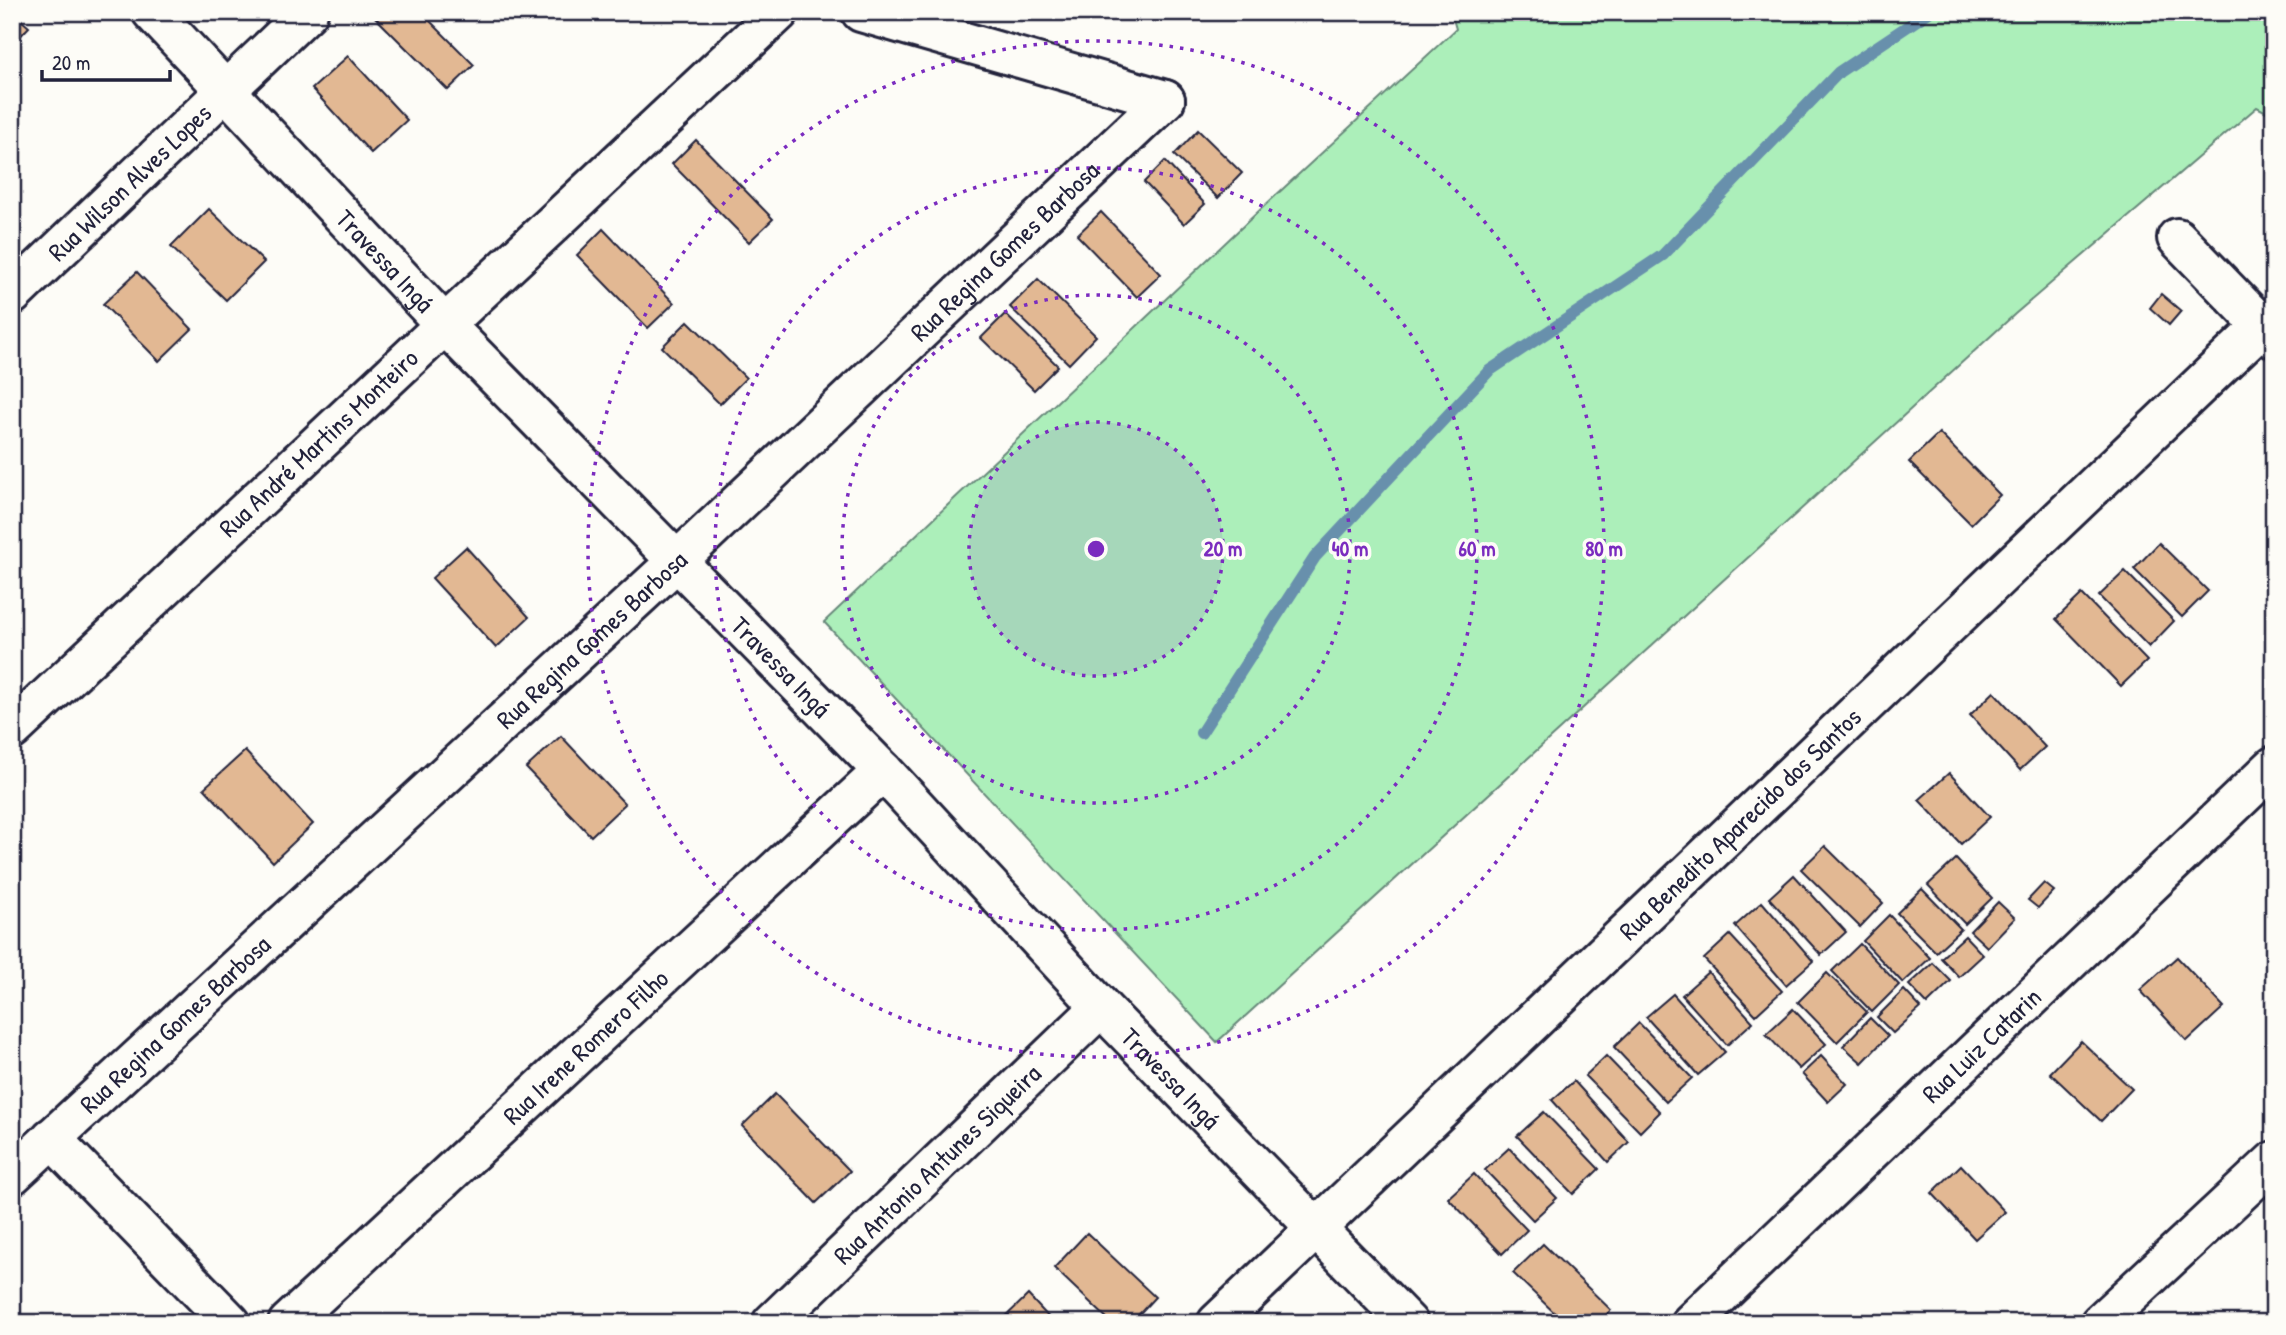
<svg xmlns="http://www.w3.org/2000/svg" width="2286" height="1335" font-family="'Patrick Hand',sans-serif">
	<rect width="100%" height="100%" fill="#fdfcf7"/>
	<filter id="ink" filterUnits="userSpaceOnUse"><feTurbulence type="fractalNoise" baseFrequency=".0143" numOctaves="2"/><feDisplacementMap in="SourceGraphic" scale="14" xChannelSelector="R" yChannelSelector="G"/><feConvolveMatrix kernelMatrix="1 2 1 2 8 2 1 2 1" color-interpolation-filters="sRGB"/></filter>
	<g filter="url(#ink)">
		<!-- green -->
		<polygon fill="#acefba" stroke="#67887a" stroke-width="2" points="1451,12 2274,12 2274,116 2257,107 2015,314 1217,1042 824,622 1261,209 1456,29"/>
		<g fill="none" stroke-linecap="round" stroke-linejoin="round">
			<!-- stream -->
			<polyline stroke="#6790ac" stroke-width="12" points="1201,733 1315,557 1489,371 1663,255 1839,72 1929,12"/>
		</g>
		<!-- building -->
		<g fill="#e2b893" stroke="#22223b" stroke-width="2">
			<polygon points="12,12 29,27 12,45"/>
			<polygon points="375,12 421,12 474,65 448,90 373,15"/>
			<polygon points="348,56 407,120 371,153 312,89"/>
			<polygon points="1198,130 1242,173 1218,198 1174,155"/>
			<polygon points="696,140 773,219 749,242 672,164"/>
			<polygon points="1165,161 1205,204 1184,224 1144,182"/>
			<polygon points="209,209 264,262 226,300 171,247"/>
			<polygon points="1101,212 1161,274 1137,297 1077,235"/>
			<polygon points="603,229 674,303 648,328 577,255"/>
			<polygon points="137,272 192,329 159,361 103,304"/>
			<polygon points="1038,279 1096,336 1069,364 1010,307"/>
			<polygon points="2161,294 2181,311 2169,325 2150,308"/>
			<polygon points="1005,314 1058,366 1034,390 981,338"/>
			<polygon points="688,321 746,378 720,404 662,347"/>
			<polygon points="1939,433 2000,495 1971,524 1909,462"/>
			<polygon points="2159,543 2208,591 2182,617 2134,569"/>
			<polygon points="466,547 529,617 496,648 432,578"/>
			<polygon points="2125,571 2174,621 2149,647 2099,596"/>
			<polygon points="2082,594 2147,661 2121,686 2056,619"/>
			<polygon points="1994,692 2045,747 2020,770 1970,715"/>
			<polygon points="561,736 625,804 591,836 526,768"/>
			<polygon points="245,751 313,824 273,862 204,788"/>
			<polygon points="1949,773 1990,817 1961,844 1919,800"/>
			<polygon points="1825,846 1883,903 1860,927 1801,869"/>
			<polygon points="1956,859 1992,898 1965,924 1928,885"/>
			<polygon points="1794,875 1846,932 1821,955 1769,898"/>
			<polygon points="2044,883 2054,891 2038,908 2028,900"/>
			<polygon points="1922,889 1961,929 1936,952 1897,913"/>
			<polygon points="1762,902 1813,961 1786,985 1735,926"/>
			<polygon points="1998,902 2015,918 1987,947 1970,931"/>
			<polygon points="1889,915 1930,958 1903,983 1863,941"/>
			<polygon points="1730,935 1782,991 1756,1015 1704,959"/>
			<polygon points="1965,936 1983,955 1959,977 1941,958"/>
			<polygon points="1860,944 1899,985 1872,1012 1832,971"/>
			<polygon points="2177,957 2224,1007 2187,1041 2140,990"/>
			<polygon points="1933,963 1951,981 1927,1004 1909,985"/>
			<polygon points="1708,972 1753,1022 1727,1045 1682,995"/>
			<polygon points="1827,973 1867,1012 1837,1042 1798,1002"/>
			<polygon points="1904,990 1921,1008 1893,1033 1877,1017"/>
			<polygon points="1673,994 1725,1052 1698,1075 1646,1017"/>
			<polygon points="1793,1009 1826,1044 1799,1069 1766,1034"/>
			<polygon points="1870,1018 1888,1036 1862,1063 1843,1046"/>
			<polygon points="1639,1023 1692,1078 1666,1102 1614,1047"/>
			<polygon points="2081,1041 2132,1089 2101,1121 2050,1073"/>
			<polygon points="1606,1056 1660,1112 1640,1132 1585,1076"/>
			<polygon points="1821,1056 1847,1084 1828,1102 1802,1074"/>
			<polygon points="1574,1081 1629,1142 1608,1162 1552,1100"/>
			<polygon points="775,1094 850,1171 816,1203 742,1126"/>
			<polygon points="1544,1112 1599,1169 1573,1194 1517,1136"/>
			<polygon points="1509,1148 1557,1198 1533,1220 1485,1170"/>
			<polygon points="1961,1165 2005,1212 1975,1239 1932,1193"/>
			<polygon points="1474,1174 1527,1230 1502,1254 1448,1198"/>
			<polygon points="1087,1233 1155,1297 1131,1323 1112,1323 1054,1268"/>
			<polygon points="1543,1244 1611,1310 1599,1323 1565,1323 1513,1273"/>
			<polygon points="1028,1295 1054,1323 999,1323"/>
		</g>
		<g fill="none" stroke-linecap="round" stroke-linejoin="round">
			<defs>
				<g id="minor">
					<path id="s1" d="M152,12L445,325L883,771L1101,1007L1408,1323"/>
					<polyline points="861,12 1165,100"/>
					<polyline points="2177,238 2274,338"/>
					<path id="s2" d="M12,295L308,12"/>
					<path id="s3" d="M12,730L779,12"/>
					<polyline points="51,1138 231,1323"/>
					<path id="s4" d="M12,1175L676,562L1165,100"/>
					<path id="s5" d="M288,1323L883,771"/>
					<path id="s6" d="M772,1323L1101,1007"/>
					<path id="s7" d="M1217,1323L2262,326"/>
					<path id="s8" d="M1691,1323L2274,766"/>
					<polyline points="2100,1323 2274,1161"/>
				</g>
			</defs>
			<!-- minor casing -->
			<use href="#minor" stroke="#22223b" stroke-width="44"/>
			<!-- minor -->
			<use href="#minor" stroke="#fdfcf7" stroke-width="38"/>
		</g>
	</g>
	<!-- distance rings -->
	<circle cx="1096" cy="549" r="127" fill="#7b2cbf" fill-opacity=".12"/>
	<g fill="none" stroke="#7b2cbf" stroke-width="3.5" stroke-dasharray="3.5 7">
		<circle cx="1096" cy="549" r="127"/>
		<circle cx="1096" cy="549" r="254"/>
		<circle cx="1096" cy="549" r="381"/>
		<circle cx="1096" cy="549" r="508"/>
	</g>
	<g text-anchor="middle" stroke-width="7" stroke-linejoin="round" paint-order="stroke">
		<!-- street labels -->
		<g font-size="26" fill="#22223b" stroke="#fdfcf7">
			<text dy="9" stroke="none"><textPath href="#s2" startOffset="163">Rua Wilson Alves Lopes</textPath></text>
			<text dy="9" stroke="none"><textPath href="#s4" startOffset="1356">Rua Regina Gomes Barbosa</textPath></text>
			<text dy="9" stroke="none"><textPath href="#s1" startOffset="341">Travessa Ingá</textPath></text>
			<text dy="9" stroke="none"><textPath href="#s3" startOffset="420">Rua André Martins Monteiro</textPath></text>
			<text dy="9" stroke="none"><textPath href="#s4" startOffset="789">Rua Regina Gomes Barbosa</textPath></text>
			<text dy="9" stroke="none"><textPath href="#s1" startOffset="908">Travessa Ingá</textPath></text>
			<text dy="9" stroke="none"><textPath href="#s7" startOffset="723">Rua Benedito Aparecido dos Santos</textPath></text>
			<text dy="9" stroke="none"><textPath href="#s4" startOffset="222">Rua Regina Gomes Barbosa</textPath></text>
			<text dy="9" stroke="none"><textPath href="#s8" startOffset="402">Rua Luiz Catarin</textPath></text>
			<text dy="9" stroke="none"><textPath href="#s5" startOffset="406">Rua Irene Romero Filho</textPath></text>
			<text dy="9" stroke="none"><textPath href="#s1" startOffset="1475">Travessa Ingá</textPath></text>
			<text dy="9" stroke="none"><textPath href="#s6" startOffset="229">Rua Antonio Antunes Siqueira</textPath></text>
		</g>
	</g>
	<circle cx="1096" cy="549" r="10" fill="#7b2cbf" stroke="#fdfcf7" stroke-width="3.5"/>
	<g font-size="21" text-anchor="middle" font-weight="bold" fill="#7b2cbf" stroke="#fdfcf7" stroke-width="7" stroke-linejoin="round" paint-order="stroke">
		<text x="1223" y="556">20 m</text>
		<text x="1350" y="556">40 m</text>
		<text x="1477" y="556">60 m</text>
		<text x="1604" y="556">80 m</text>
	</g>
	<!-- margin -->
	<rect width="2286" height="1335" fill="none" stroke="#fdfcf7" stroke-width="42"/>
	<rect x="21" y="21" width="2244" height="1293" fill="none" stroke="#22223b" stroke-width="2.5" filter="url(#ink)"/>
	<!-- scale -->
	<path d="M42 70v10h128v-10" fill="none" stroke="#22223b" stroke-width="3.5"/>
	<text x="52" y="70" font-size="21" fill="#22223b" stroke="#fdfcf7" stroke-width="5" paint-order="stroke">20 m</text>
</svg>
